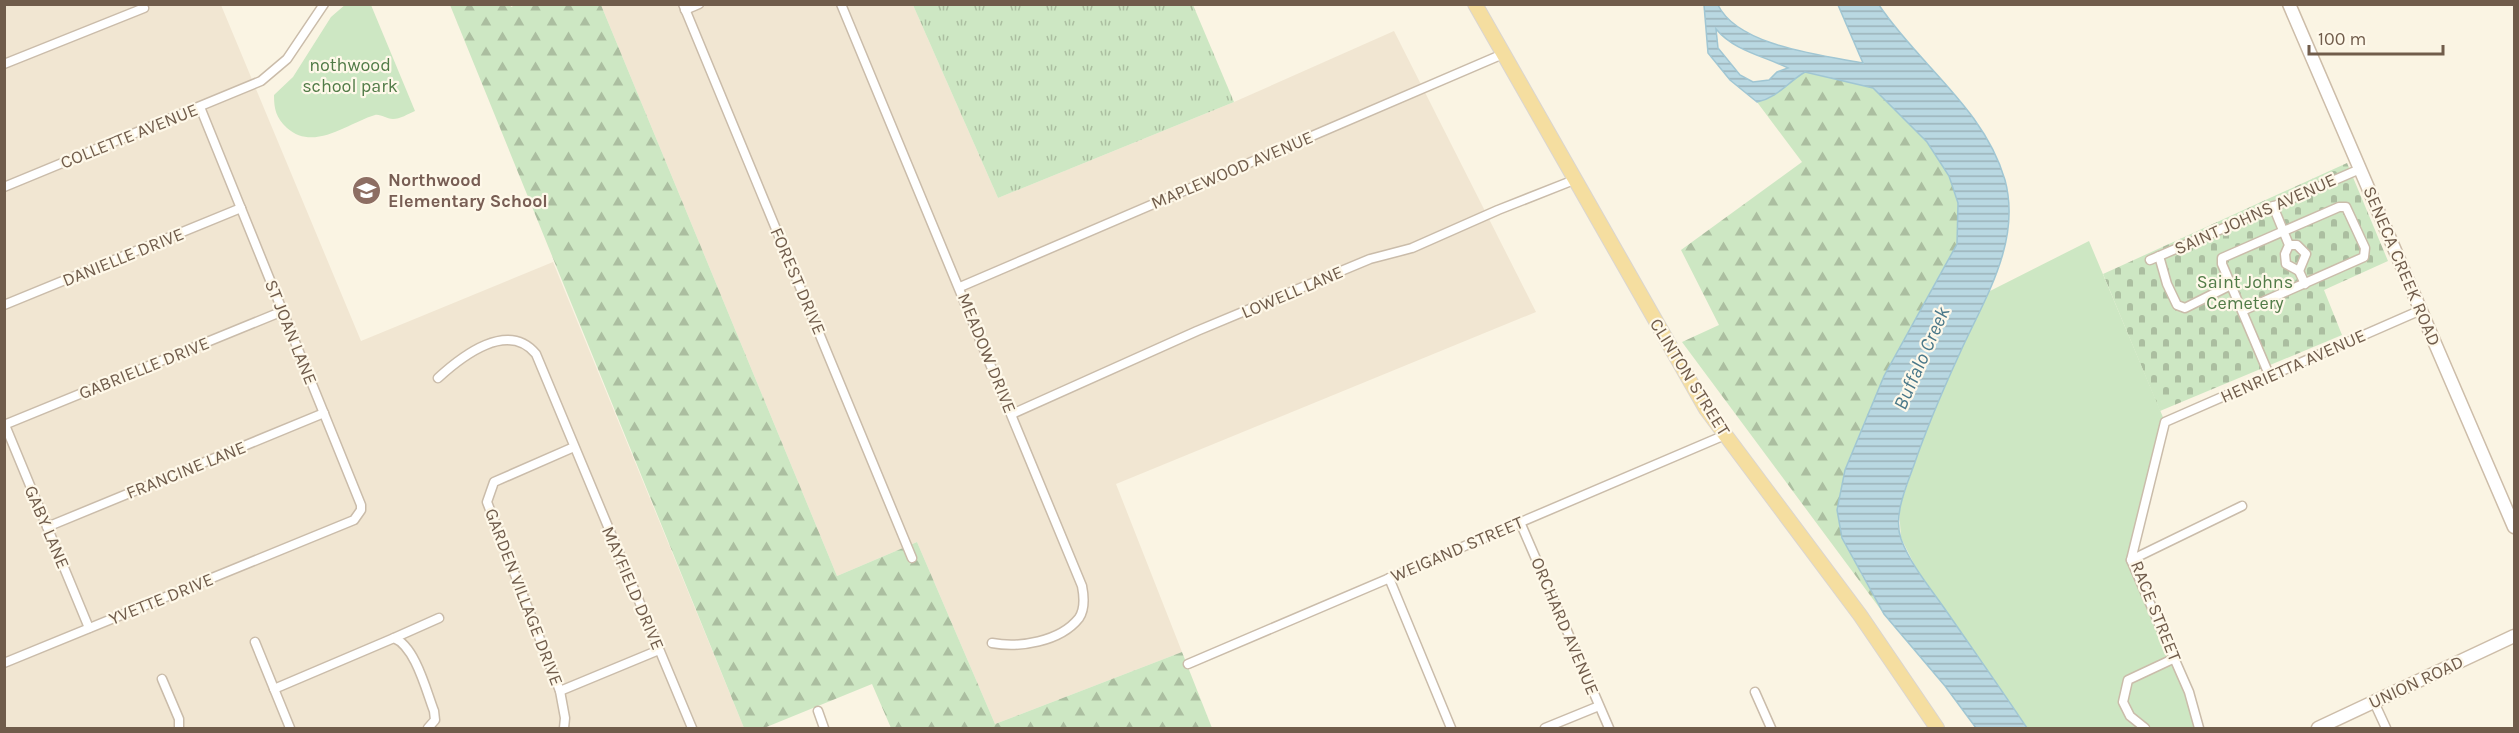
<svg xmlns="http://www.w3.org/2000/svg" width="2519" height="733" font-family="Karla,sans-serif">
	<defs>
		<pattern id="grass-tufts" width="24" height="20" patternUnits="userSpaceOnUse" patternTransform="scale(1.5)"><rect width="24" height="20" fill="#cde7c3"/><path d="M3 7l-1-3M5 7V3M7 7l1-3M15 17l-1-3M17 17v-4M19 17l1-3" fill="none" stroke="#abbea0"/></pattern>
		<pattern id="forest-firs" width="22" height="20" patternUnits="userSpaceOnUse" patternTransform="scale(1.5)"><rect width="22" height="20" fill="#cde7c3"/><path d="M5 1l3.5 6h-7zM16 11l3.5 6h-7z" fill="#abbea0"/></pattern>
		<pattern id="cemetery-stones" width="16" height="16" patternUnits="userSpaceOnUse" patternTransform="scale(1.5)"><rect width="16" height="16" fill="#cde7c3"/><path d="M2 7V4a2 2 0 0 1 4 0v3zM10 15v-3a2 2 0 0 1 4 0v3z" fill="#abbea0"/></pattern>
		<pattern id="water-rules" width="6" height="5" patternUnits="userSpaceOnUse" patternTransform="scale(1.5)"><rect width="6" height="5" fill="#b9d8e2"/><path d="M0 2.5h6" fill="none" stroke="#9bb2b9"/></pattern>
	</defs>
	<rect width="100%" height="100%" fill="#faf4e3"/>
	<!-- residential -->
	<g fill="#f1e6d2">
		<polygon points="4,5 221,5 361,341 553,262 744,728 5,728"/>
		<polygon points="601,5 913,5 998,198 1234,102 1394,31 1536,312 1116,484 1182,652 995,724 917,542 837,576"/>
	</g>
	<!-- grass -->
	<polygon fill="url(#grass-tufts)" points="913,5 1193,5 1234,102 998,198"/>
	<!-- forest -->
	<g fill="url(#forest-firs)">
		<polygon points="510,4 511,7 518,4 601,5 837,576 917,542 995,724 1182,652 1212,728 891,728 872,684 764,728 744,728 450,5"/>
		<path d="M1805,72L1873,88L1927,142L1949,176L1958,203L1957,244L1884,376L1860,572L1884,614L1682,342L1719,325L1681,250L1802,162L1757,102C1777,98 1788,82 1805,72Z"/>
	</g>
	<!-- cemetery -->
	<polygon fill="url(#cemetery-stones)" points="2347,163 2388,261 2324,290 2342,335 2160,411 2103,274"/>
	<!-- green -->
	<g fill="#cde7c3">
		<path d="M346,4L371,5L415,111C408,114 400,119 393,119C386,119 381,114 375,115C348,123 314,152 287,128C276,118 274,109 274,95L293,77L331,17Z"/>
		<polygon points="2089,241 2165,422 2131,560 2157,616 2199,728 2027,728 1917,570 1901,538 1899,509 1932,413 1988,292"/>
	</g>
	<!-- water -->
	<path fill="url(#water-rules)" stroke="#a0c6d3" stroke-width="1.5" fill-rule="evenodd" d="M1704,5H1718C1738,46 1821,55 1863,63L1838,5H1879C1919,65 1984,108 2005,180C2022,243 1983,301 1959,355C1942,392 1927,427 1914,465C1906,487 1893,516 1901,539C1911,566 1932,590 1947,612C1974,651 2001,689 2027,728H1976L1945,686L1884,614L1842,538L1837,510L1845,470L1884,376L1957,244L1958,203L1949,176L1927,142L1873,88L1805,72C1788,82 1777,98 1757,102L1730,80L1708,53ZM1716,29C1734,51 1764,56 1788,68L1777,72L1769,80L1753,82L1740,75L1718,48Z"/>
	<g fill="none" stroke-linecap="round" stroke-linejoin="round">
		<defs>
			<g id="street">
				<polyline points="683,4 912,558"/>
				<path d="M841,4L1082,586C1084,596 1085,609 1079,618C1060,642 1019,648 992,643"/>
				<polyline points="685,10 699,4"/>
				<polyline points="4,64 144,8"/>
				<polyline points="4,187 261,81 287,59 324,4"/>
				<polyline points="2273,206 2289,245 2285,254 2286,264 2299,271 2305,284"/>
				<polyline points="2289,245 2297,245 2306,254 2299,271"/>
				<polyline points="2159,256 2167,284 2177,305 2185,308 2231,285"/>
				<polyline points="2150,260 2360,169"/>
				<polyline points="960,287 1503,54"/>
				<polyline points="4,305 241,208"/>
				<polyline points="2242,311 2364,257 2365,248 2346,207 2339,207 2222,258 2222,264 2270,377"/>
				<path d="M438,378C462,356 508,320 536,354L692,728"/>
				<polyline points="1012,414 1197,331 1370,259 1412,248 1498,210 1574,180"/>
				<polyline points="4,425 283,311"/>
				<polyline points="5,425 89,628"/>
				<polyline points="1520,522 1609,728"/>
				<polyline points="47,527 324,413"/>
				<polyline points="2131,560 2242,506"/>
				<polyline points="1389,578 1451,728"/>
				<polyline points="394,638 439,618"/>
				<polyline points="255,642 290,728"/>
				<polyline points="4,663 354,520 361,510 361,505 200,107"/>
				<polyline points="1188,664 1725,435"/>
				<polyline points="162,679 179,719 179,728"/>
				<path d="M274,689L394,638C415,646 426,690 434,711L435,720L428,728"/>
				<polyline points="560,691 659,650"/>
				<polyline points="1755,692 1771,728"/>
				<polyline points="2374,702 2386,728"/>
				<polyline points="818,711 824,728"/>
				<polyline points="564,728 565,718 560,691 487,502 494,482 574,447"/>
				<polyline points="1545,728 1599,706"/>
				<polyline points="2145,728 2130,716 2123,702 2128,680 2175,658"/>
				<polyline points="2199,728 2189,692 2131,560 2165,422 2421,310"/>
			</g>
			<g id="secondary">
				<polyline points="2289,4 2514,527"/>
				<polyline points="2318,728 2514,636"/>
			</g>
			<polyline id="primary" points="1475,4 1706,409 1860,615 1937,728"/>
		</defs>
		<!-- street casing -->
		<use href="#street" stroke="#cabcaa" stroke-width="11"/>
		<!-- secondary casing -->
		<use href="#secondary" stroke="#cdbda9" stroke-width="15"/>
		<!-- primary casing -->
		<use href="#primary" stroke="#dad5d0" stroke-width="16"/>
		<!-- street -->
		<use href="#street" stroke="#fff" stroke-width="8"/>
		<!-- secondary -->
		<use href="#secondary" stroke="#fff" stroke-width="12"/>
		<!-- primary -->
		<use href="#primary" stroke="#f5dea0" stroke-width="14"/>
	</g>
	<!-- icons -->
	<defs>
		<symbol id="school-disc" viewBox="-11 -11 22 22"><circle r="9.5" fill="#8d6e63" stroke="#fef8e9"/><path d="M0-5L7-2L0 1L-7-2ZM-4 1L0 2.5L4 1V4Q0 6-4 4Z" fill="#fff"/></symbol>
	</defs>
	<g fill-rule="evenodd">
		<use href="#school-disc" x="350" y="174" width="33" height="33"/>
	</g>
	<g text-anchor="middle" stroke-width="4.5" stroke-linejoin="round" paint-order="stroke">
		<!-- park labels -->
		<g font-size="18" fill="#517b47" stroke="#fef8e9">
			<text x="350" y="71">nothwood<tspan x="350" dy="21">school park</tspan></text>
			<text x="2245" y="288">Saint Johns<tspan x="2245" dy="21">Cemetery</tspan></text>
		</g>
		<!-- street labels -->
		<g font-size="18" fill="#705c4b" stroke="#fef8e9">
			<text transform="translate(129 136) rotate(-22)" y="6">COLLETTE AVENUE</text>
			<text transform="translate(1232 170) rotate(-23)" y="6">MAPLEWOOD AVENUE</text>
			<text transform="translate(2255 214) rotate(-24)" y="6">SAINT JOHNS AVENUE</text>
			<text transform="translate(123 257) rotate(-22)" y="6">DANIELLE DRIVE</text>
			<text transform="translate(2402 266) rotate(67)" y="6">SENECA CREEK ROAD</text>
			<text transform="translate(798 281) rotate(67)" y="6">FOREST DRIVE</text>
			<text transform="translate(1292 292) rotate(-23)" y="6">LOWELL LANE</text>
			<text transform="translate(291 332) rotate(68)" y="6">ST JOAN LANE</text>
			<text transform="translate(987 353) rotate(68)" y="6">MEADOW DRIVE</text>
			<text transform="translate(2293 366) rotate(-24)" y="6">HENRIETTA AVENUE</text>
			<text transform="translate(144 368) rotate(-22)" y="6">GABRIELLE DRIVE</text>
			<text transform="translate(1690 377) rotate(58)" y="6">CLINTON STREET</text>
			<text transform="translate(186 470) rotate(-22)" y="6">FRANCINE LANE</text>
			<text transform="translate(47 527) rotate(67)" y="6">GABY LANE</text>
			<text transform="translate(1457 549) rotate(-23)" y="6">WEIGAND STREET</text>
			<text transform="translate(633 588) rotate(67)" y="6">MAYFIELD DRIVE</text>
			<text transform="translate(524 597) rotate(69)" y="6">GARDEN VILLAGE DRIVE</text>
			<text transform="translate(161 599) rotate(-22)" y="6">YVETTE DRIVE</text>
			<text transform="translate(2156 611) rotate(68)" y="6">RACE STREET</text>
			<text transform="translate(1565 626) rotate(67)" y="6">ORCHARD AVENUE</text>
			<text transform="translate(2416 682) rotate(-25)" y="6">UNION ROAD</text>
		</g>
		<!-- education labels -->
		<g font-size="18" font-weight="bold" fill="#785e54" stroke="#fef8e9" text-anchor="start">
			<text x="388" y="186">Northwood<tspan x="388" dy="21">Elementary School</tspan></text>
		</g>
		<!-- water labels -->
		<g font-size="20" font-style="italic" fill="#4a7889" stroke="#fef8e9">
			<text transform="translate(1921 358) rotate(-66)" y="7">Buffalo Creek</text>
		</g>
	</g>
	<!-- border -->
	<rect width="2519" height="733" fill="none" stroke="#705c4b" stroke-width="12"/>
	<!-- scale -->
	<path d="M2309 45v9h134v-9" fill="none" stroke="#705c4b" stroke-width="3"/>
	<text x="2318" y="45" font-size="18" fill="#705c4b" stroke="#fef8e9" stroke-width="4.5" paint-order="stroke">100 m</text>
</svg>
